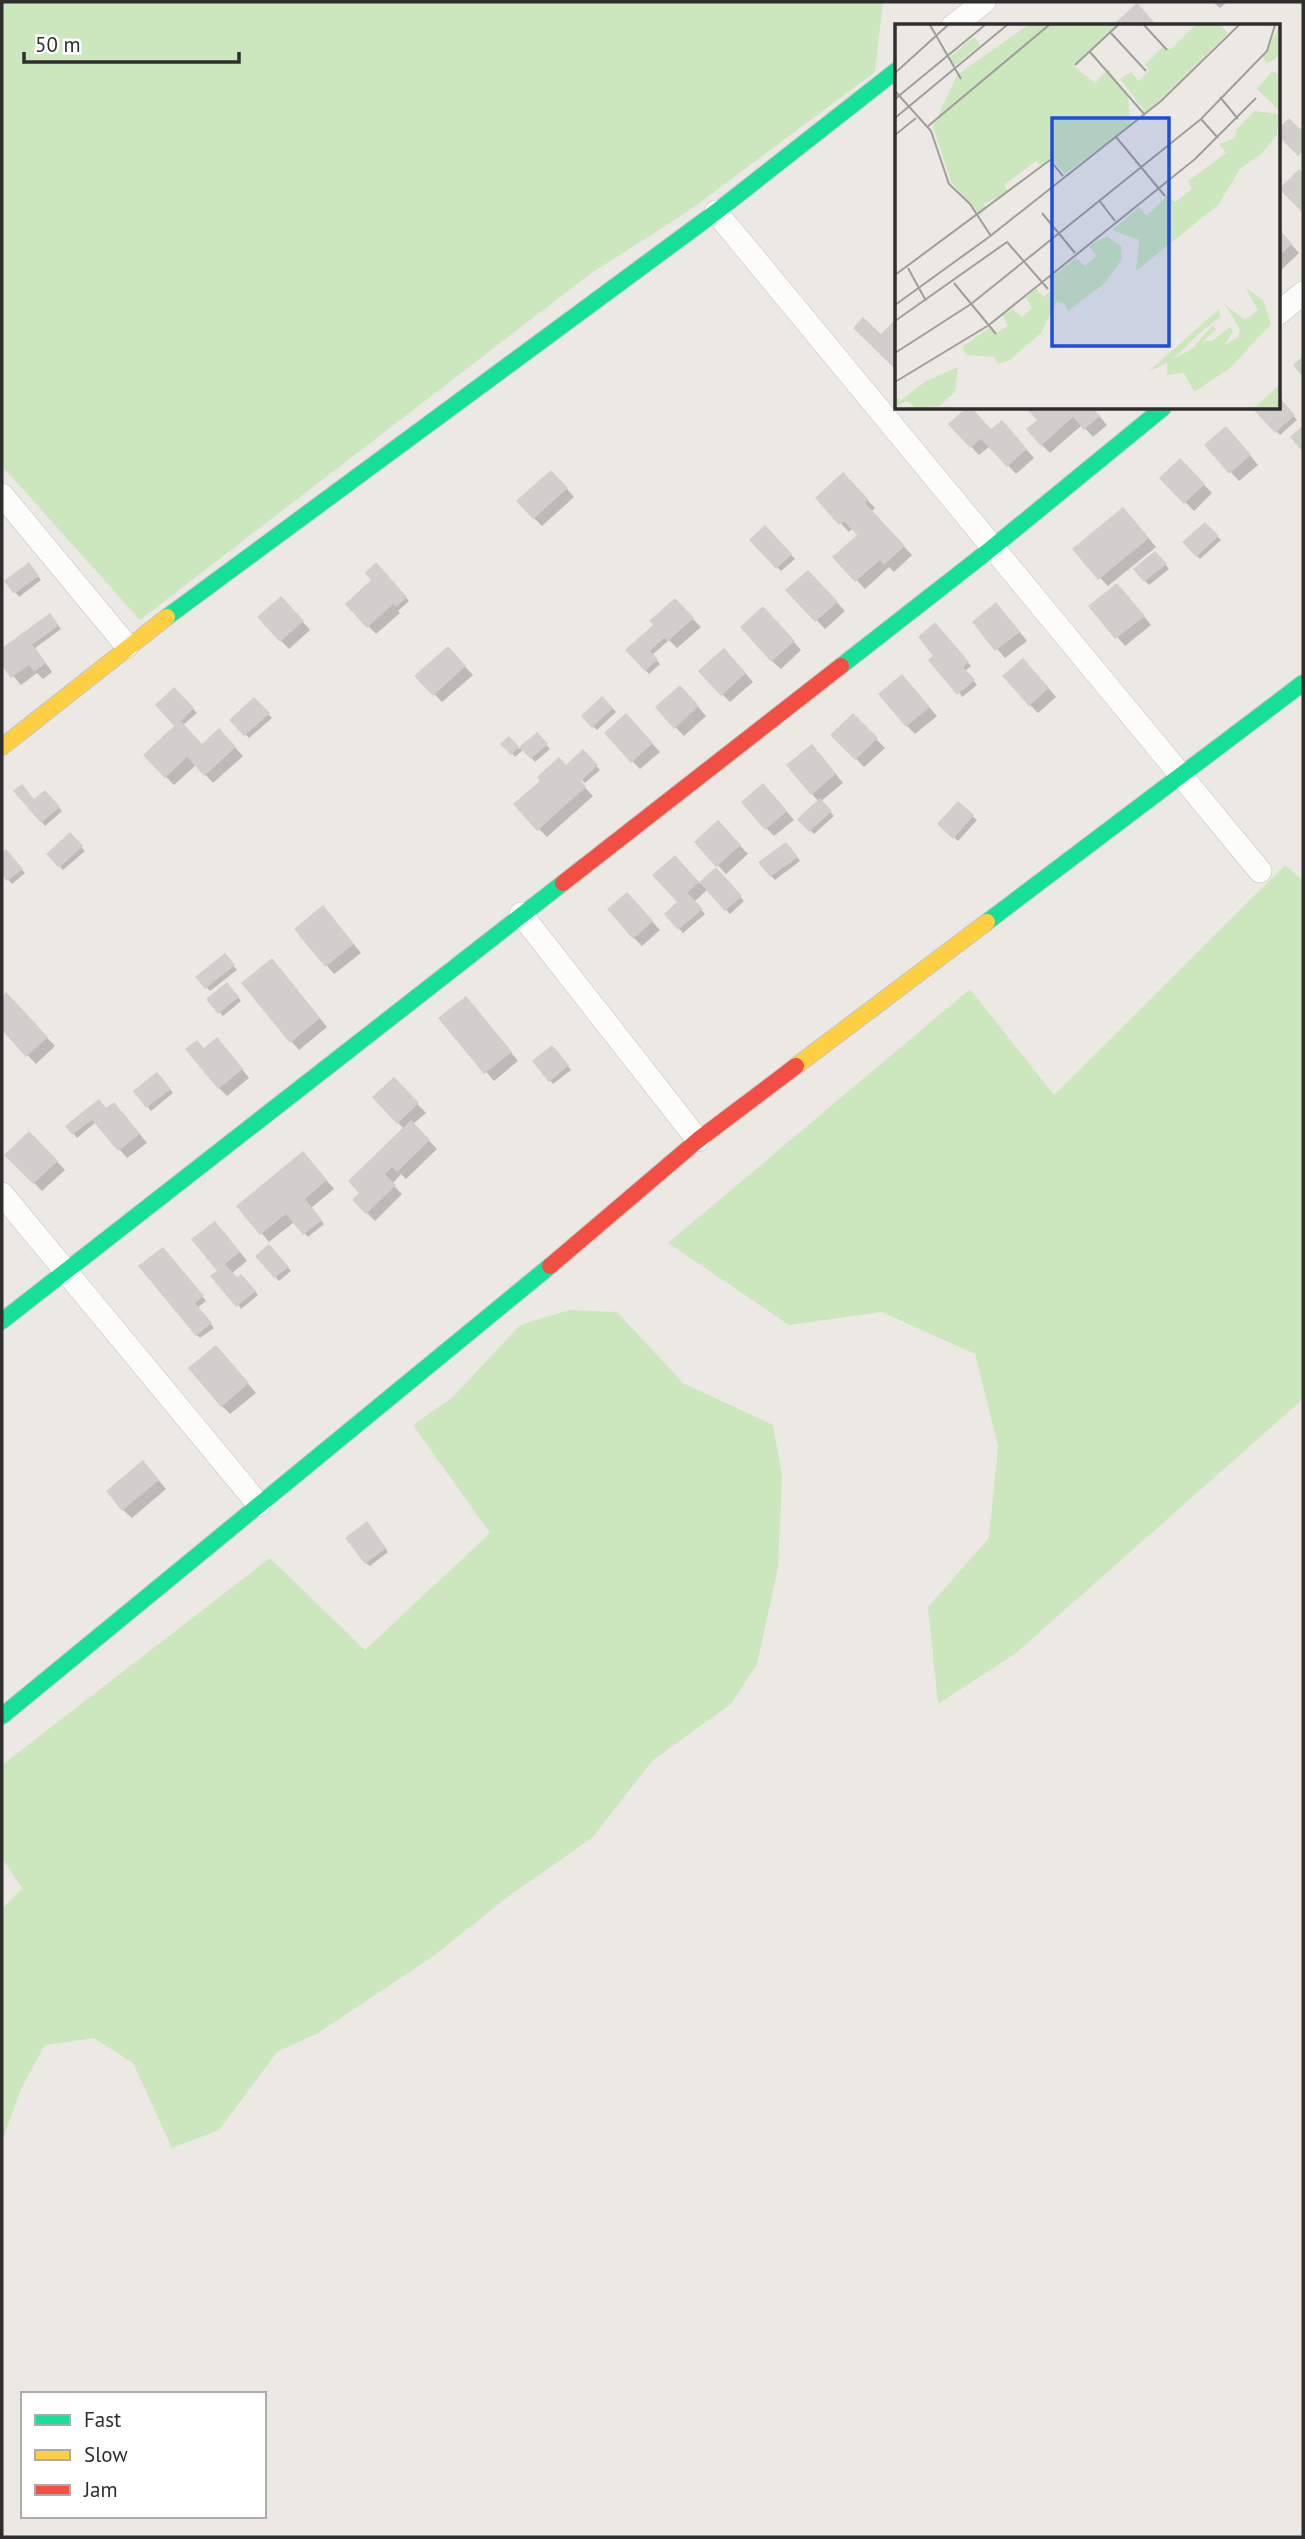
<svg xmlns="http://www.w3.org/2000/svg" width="1305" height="2539" font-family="'PT Sans',sans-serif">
	<rect width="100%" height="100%" fill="#ece9e4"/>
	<!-- green -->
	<g fill="#cce6be">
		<polygon points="2,2 883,2 875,72 687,212 590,274 140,620 2,466"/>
		<polygon points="1285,865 1303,881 1303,1399 1016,1653 938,1704 928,1607 989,1538 998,1446 975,1354 882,1312 789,1325 668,1243 970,989 1054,1095"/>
		<polygon points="569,1310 617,1312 683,1383 773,1425 782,1476 778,1568 757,1664 731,1704 652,1761 592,1838 513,1893 432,1957 318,2033 277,2052 219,2130 172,2148 133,2063 94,2038 45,2045 22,2087 2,2141 2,1909 22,1888 2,1858 2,1765 270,1558 365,1650 490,1533 413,1425 453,1397 520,1325"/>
	</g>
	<!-- shadow -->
	<g fill="#0003">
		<polygon points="1213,2 1227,2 1220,8"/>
		<polygon points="1279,231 1299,253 1280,271 1279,269"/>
		<polygon points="1279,399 1297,420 1280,435 1255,408 1279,408"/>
		<polygon points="968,408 992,431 1009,430 1034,458 1016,474 990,446 979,455 950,424"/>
		<polygon points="1028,408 1092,408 1107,425 1093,437 1082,425 1050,453 1042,445 1039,420"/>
		<polygon points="1234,436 1258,465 1239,481 1206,445"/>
		<polygon points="1180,460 1212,493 1194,511 1162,478"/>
		<polygon points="559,480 574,497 542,526 534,518"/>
		<polygon points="851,483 875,508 871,512 912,555 894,572 889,567 865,589 835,557 860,535 853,528 849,532 817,498"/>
		<polygon points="1131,517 1156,547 1108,586 1100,578"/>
		<polygon points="1205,524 1221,540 1200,559 1185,543"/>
		<polygon points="765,527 795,559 781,571 751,540"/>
		<polygon points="1159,556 1169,569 1149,585 1135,569"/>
		<polygon points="376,565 409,601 398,611 400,613 376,634 347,604 374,580"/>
		<polygon points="33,568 41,580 19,597 7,581"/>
		<polygon points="816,580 845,611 825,629 788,590"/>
		<polygon points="1125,593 1151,625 1125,646 1091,606"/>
		<polygon points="675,601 701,627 677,648 669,640 652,655 660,664 649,674 628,650 655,625"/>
		<polygon points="289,606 310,630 289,649 259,617"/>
		<polygon points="1004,613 1027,641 1005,658 974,622"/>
		<polygon points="49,615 61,629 35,648 52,672 43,679 37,673 21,685 2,663 2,650"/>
		<polygon points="771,617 801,650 781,669 772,661"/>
		<polygon points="939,628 971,666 965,671 977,685 962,697 936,656"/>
		<polygon points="447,648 473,675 442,702 417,676"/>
		<polygon points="732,658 753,682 730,702 722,694"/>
		<polygon points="1031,668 1056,697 1038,713 1030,705"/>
		<polygon points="910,685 937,716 915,734 907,726"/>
		<polygon points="174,689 197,713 183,725 202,746 227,739 243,756 213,783 196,765 174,785 166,777 177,726"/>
		<polygon points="688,695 706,716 684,736 657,708"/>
		<polygon points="602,698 616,712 597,730 583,716"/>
		<polygon points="254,699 272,718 249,738 232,720"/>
		<polygon points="853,716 885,748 864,767 833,735"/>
		<polygon points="634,724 660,752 640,769 632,761"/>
		<polygon points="537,734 550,749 535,762 524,749 515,757 503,744 509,738 519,749"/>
		<polygon points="583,752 600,770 585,783 580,778 578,780 593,796 547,837 539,829 566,767"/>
		<polygon points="820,754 843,783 821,801 834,816 814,834 800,819 819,802 812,794"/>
		<polygon points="45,792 62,811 45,826 42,822 35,801"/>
		<polygon points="771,793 794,820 774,836 766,828"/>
		<polygon points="958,804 977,820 958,841 940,824"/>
		<polygon points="726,831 748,854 726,874 696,842"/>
		<polygon points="70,835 85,851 63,870 49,854"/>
		<polygon points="790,847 800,861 775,880 771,876"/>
		<polygon points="5,851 25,873 12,884 2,872 2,854"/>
		<polygon points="683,865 700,884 716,869 744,901 730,914 708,889 694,902 705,914 683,933 666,914 679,903"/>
		<polygon points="635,902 660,930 642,946 634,938"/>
		<polygon points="331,916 361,953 334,974 296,929"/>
		<polygon points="225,956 237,970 210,991 198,978"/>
		<polygon points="280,969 327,1027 299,1050 291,1041"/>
		<polygon points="231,988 241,1001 223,1016 208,999"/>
		<polygon points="6,995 55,1046 36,1064 2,1028 2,999"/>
		<polygon points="474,1006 518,1061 494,1081 441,1018"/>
		<polygon points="225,1047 249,1078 227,1096 219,1088 204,1050"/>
		<polygon points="556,1050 571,1070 553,1084 550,1080"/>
		<polygon points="161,1077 173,1093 151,1111 135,1091"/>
		<polygon points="394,1079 426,1113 413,1124 437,1149 406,1179 401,1174 392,1184 402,1194 375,1221 354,1200 404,1129 374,1097"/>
		<polygon points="107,1110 122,1112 147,1143 127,1158 96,1122 77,1138 68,1126"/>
		<polygon points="29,1133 65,1170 42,1191 7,1155"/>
		<polygon points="311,1162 334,1189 311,1208 324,1224 308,1237 294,1222 269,1242 239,1206"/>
		<polygon points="223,1231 247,1261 232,1273 237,1280 245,1280 258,1295 241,1309 220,1271"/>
		<polygon points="163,1249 206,1301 197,1308 214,1328 200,1338 197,1335"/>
		<polygon points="272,1250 291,1271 279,1281 257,1256"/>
		<polygon points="223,1355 256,1393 230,1414 222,1406"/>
		<polygon points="151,1471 166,1489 132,1518 123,1510"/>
		<polygon points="370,1527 388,1552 370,1566 366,1563"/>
	</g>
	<!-- building -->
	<g fill="#d1cfcb">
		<polygon points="1137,3 1154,22 1149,26 1112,26"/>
		<polygon points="1289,118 1300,129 1303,126 1303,151 1298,156 1279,137 1279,128"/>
		<polygon points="1299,169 1303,174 1303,213 1279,189"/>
		<polygon points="1279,229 1292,244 1279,256"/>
		<polygon points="863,317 881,334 894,321 897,325 897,367 895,369 853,328"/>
		<polygon points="1303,356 1303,377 1293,365"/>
		<polygon points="1279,397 1295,415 1275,433 1252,408 1279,408"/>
		<polygon points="966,408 972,408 991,429 1002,420 1027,449 1007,467 981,439 970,448 948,424"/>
		<polygon points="1026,408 1093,408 1100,416 1084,430 1073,417 1041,446 1026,429 1037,420"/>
		<polygon points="1226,426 1251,455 1229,474 1204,445"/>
		<polygon points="1301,427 1303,429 1303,452 1290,437"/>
		<polygon points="1180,458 1205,484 1184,504 1159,478"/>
		<polygon points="551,470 568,488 533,519 516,501"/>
		<polygon points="843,472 868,499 865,503 905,546 884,565 880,560 855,582 832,557 857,535 844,521 839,525 815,498"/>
		<polygon points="1123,507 1149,538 1098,580 1072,549"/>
		<polygon points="1205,522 1219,536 1196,557 1182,542"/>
		<polygon points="765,525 792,554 776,569 749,540"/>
		<polygon points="1155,551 1167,564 1144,582 1133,569"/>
		<polygon points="29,562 39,576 14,594 4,581"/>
		<polygon points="376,562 407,597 396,607 393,604 367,628 345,604 371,580 365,573"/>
		<polygon points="808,570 838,602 815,622 785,590"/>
		<polygon points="1117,583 1145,616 1115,639 1088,606"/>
		<polygon points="281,596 304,621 280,642 257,617"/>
		<polygon points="675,598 694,618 668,641 664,638 650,651 658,659 645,671 625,650 653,625 649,621"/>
		<polygon points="996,602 1020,632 995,651 972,622"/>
		<polygon points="763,606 795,641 771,662 740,627"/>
		<polygon points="50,613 59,625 32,645 46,663 34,672 29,665 11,678 2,666 2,648"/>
		<polygon points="935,622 969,662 963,667 975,680 957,695 928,660 933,656 918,637"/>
		<polygon points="448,646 466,666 433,696 414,676"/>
		<polygon points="724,648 746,673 721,696 698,671"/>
		<polygon points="1023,658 1049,688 1029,706 1002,676"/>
		<polygon points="902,674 930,707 906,727 878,694"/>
		<polygon points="680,685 699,706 674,729 655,707"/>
		<polygon points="174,687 194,708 181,721 202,744 219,728 236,747 204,776 187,757 165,778 143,755 174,726 155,705"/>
		<polygon points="602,696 613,708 592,728 581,716"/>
		<polygon points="254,697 270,713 244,736 229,720"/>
		<polygon points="626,713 653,743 631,763 604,733"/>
		<polygon points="853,713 878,738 855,760 830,735"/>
		<polygon points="537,732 548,744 531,759 519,747"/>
		<polygon points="509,736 519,747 511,755 500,744"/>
		<polygon points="812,744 836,774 811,795 786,765"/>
		<polygon points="583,749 598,765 581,781 586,787 537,831 513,804 540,781 537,777 559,757 566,765"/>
		<polygon points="763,783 787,811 765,830 741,802"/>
		<polygon points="22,784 34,799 45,790 60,807 41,823 13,791"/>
		<polygon points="820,798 832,811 809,832 797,819"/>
		<polygon points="958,801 974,815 953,839 937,824"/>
		<polygon points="718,820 741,845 716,867 694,842"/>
		<polygon points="70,832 83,846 59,868 46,854"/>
		<polygon points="786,842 798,857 770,877 758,862"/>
		<polygon points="6,849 23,869 7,881 2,875 2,852"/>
		<polygon points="675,855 699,882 687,893 703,909 678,930 664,914 677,902 652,875"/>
		<polygon points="716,867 742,896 725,911 699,882"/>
		<polygon points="627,892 653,921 633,939 607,909"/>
		<polygon points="323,905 354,944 325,967 294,929"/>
		<polygon points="225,953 235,965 205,989 195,977"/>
		<polygon points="272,958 320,1018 290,1043 241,983"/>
		<polygon points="227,982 239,997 218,1014 206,999"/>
		<polygon points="6,992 48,1037 26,1057 2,1030 2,996"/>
		<polygon points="466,996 512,1052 484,1074 438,1018"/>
		<polygon points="217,1037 243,1069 218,1089 185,1049 197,1040 204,1048"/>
		<polygon points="552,1045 569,1065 549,1082 532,1061"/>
		<polygon points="157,1072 171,1089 146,1108 133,1091"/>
		<polygon points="394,1077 419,1103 397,1124 372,1097"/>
		<polygon points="99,1099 106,1108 114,1102 140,1134 118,1151 92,1120 72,1135 65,1126"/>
		<polygon points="411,1120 430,1140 397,1172 392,1167 385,1174 396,1185 366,1214 352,1200 359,1193 348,1181"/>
		<polygon points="29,1131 58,1161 33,1184 4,1155"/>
		<polygon points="303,1151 327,1180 305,1199 322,1220 303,1235 286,1214 260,1235 236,1206"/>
		<polygon points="215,1221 240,1252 225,1264 237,1277 241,1274 256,1291 236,1307 210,1276 217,1271 191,1239"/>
		<polygon points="269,1244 289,1267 274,1278 255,1256"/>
		<polygon points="163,1247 204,1296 195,1303 212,1323 196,1336 138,1266"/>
		<polygon points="216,1345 249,1383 221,1407 188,1368"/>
		<polygon points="143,1460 159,1480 122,1511 106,1491"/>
		<polygon points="367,1521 386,1548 365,1564 345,1538"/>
	</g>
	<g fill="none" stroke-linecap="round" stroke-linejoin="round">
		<defs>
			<g id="street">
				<polyline points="953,26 984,2"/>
				<polyline points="716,212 1260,871"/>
				<polyline points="1279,313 1303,293"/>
				<polyline points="2,495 127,646"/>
				<polyline points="521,914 698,1140"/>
				<polyline points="2,1194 259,1505"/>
			</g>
			<g id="fast">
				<polyline points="167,617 716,212 897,70"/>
				<polyline points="841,666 992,548 1163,408"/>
				<polyline points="987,922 1303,683"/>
				<polyline points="2,1321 563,883"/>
				<polyline points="2,1716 550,1266"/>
			</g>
			<g id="slow">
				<polyline points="2,747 167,617"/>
				<polyline points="796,1066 987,922"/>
			</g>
			<g id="jam">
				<polyline points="563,883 841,666"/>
				<polyline points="550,1266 698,1140 796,1066"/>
			</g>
		</defs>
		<!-- street casing -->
		<use href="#street" stroke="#c5c5c5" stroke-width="24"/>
		<!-- fast casing -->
		<use href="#fast" stroke="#c5c5c5" stroke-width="18"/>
		<!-- slow casing -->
		<use href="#slow" stroke="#c5c5c5" stroke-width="18"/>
		<!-- jam casing -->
		<use href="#jam" stroke="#c5c5c5" stroke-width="18"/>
		<!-- street -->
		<use href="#street" stroke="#fcfcfb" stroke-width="23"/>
		<!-- fast -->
		<use href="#fast" stroke="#16e098" stroke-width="16"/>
		<!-- slow -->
		<use href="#slow" stroke="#ffcf43" stroke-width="16"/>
		<!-- jam -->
		<use href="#jam" stroke="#f24e42" stroke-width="16"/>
	</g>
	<!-- overview -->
	<g transform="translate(895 24)">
		<rect width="385" height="385" fill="#ece9e4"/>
		<path d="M133,1H222L179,42L200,59L213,45L233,73L236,101L170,150L155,134L147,142L141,137L109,161L113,168L88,180L91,185L86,191L57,160L38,103L62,51ZM300,1H325L333,9L251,89L225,55L236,48L244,57L254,46L250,41L269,22L275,26ZM385,1V31L372,40L368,33ZM79,13L85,21L59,42L54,34ZM377,47L385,51V87L362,65ZM359,87L383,90L382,111L366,130L345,145L323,181L241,247L244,216L217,206L244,183L252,192L272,172L280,178L297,165L293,157L331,129L324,120L340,114L342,105ZM212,212L226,222L227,235L210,259L173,287L169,279L161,278L146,309L115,336L103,340L99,333L71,331L67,323L95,303L101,309L113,302L108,291L118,285L127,293L137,284L131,274L141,265L149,273L159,264L154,255L181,234L190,242L201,232L194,222ZM350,263L368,276L376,300L335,344L299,368L289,349L272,351V339L253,348L324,285L325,293L308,306L278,335L297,325L318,301L321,306L308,317H317L335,303L338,308L329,321L343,313L345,305L330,281L350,296L363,286ZM63,343L60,368L44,382L21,384L11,377L0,384V373L6,376L31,357ZM385,360V384H359Z" fill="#cce6be"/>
		<path fill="none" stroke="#a09e9b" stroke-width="2" d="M35,1L66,55M249,1L272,26M215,8L251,47M195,28L250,91M180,41L223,1M0,49L53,1M0,67L36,107L54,160L75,180L96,212M325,73L343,95M0,75L90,1M0,94L112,1M306,95L323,114M32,103L154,1M0,111L21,94M221,113L270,172M204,176L220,197M147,189L180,229M13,244L31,277M0,251L155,136L168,152M59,259L101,310M0,281L94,213L266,77L344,1M0,297L112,218L153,265M0,329L76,280L306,95L372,27L380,1M0,358L94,301L300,135L361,74"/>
		<path fill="#1d4ed8" fill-opacity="0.15" stroke="#1d4ed8" stroke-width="3.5" d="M157,94H274V322H157Z"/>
		<rect width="385" height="385" fill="none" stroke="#2e2e2e" stroke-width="3.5"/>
	</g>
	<!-- border -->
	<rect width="1305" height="2539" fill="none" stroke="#2e2e2e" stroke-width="7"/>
	<!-- legend -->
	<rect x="21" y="2392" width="245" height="126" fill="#ffffff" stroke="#ababab" stroke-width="2"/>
	<rect x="35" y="2415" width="35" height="10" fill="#16e098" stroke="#ababab" stroke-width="2"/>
	<text x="84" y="2427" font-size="21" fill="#2e2e2e">Fast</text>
	<rect x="35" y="2450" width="35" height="10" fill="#ffcf43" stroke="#ababab" stroke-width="2"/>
	<text x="84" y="2462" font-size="21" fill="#2e2e2e">Slow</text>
	<rect x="35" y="2485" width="35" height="10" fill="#f24e42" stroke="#ababab" stroke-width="2"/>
	<text x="84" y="2497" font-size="21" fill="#2e2e2e">Jam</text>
	<!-- scale -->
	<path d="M24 52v10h215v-10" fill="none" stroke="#2e2e2e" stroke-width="3.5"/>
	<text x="35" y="52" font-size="21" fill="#2e2e2e" stroke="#ffffff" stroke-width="5" paint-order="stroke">50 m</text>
</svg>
